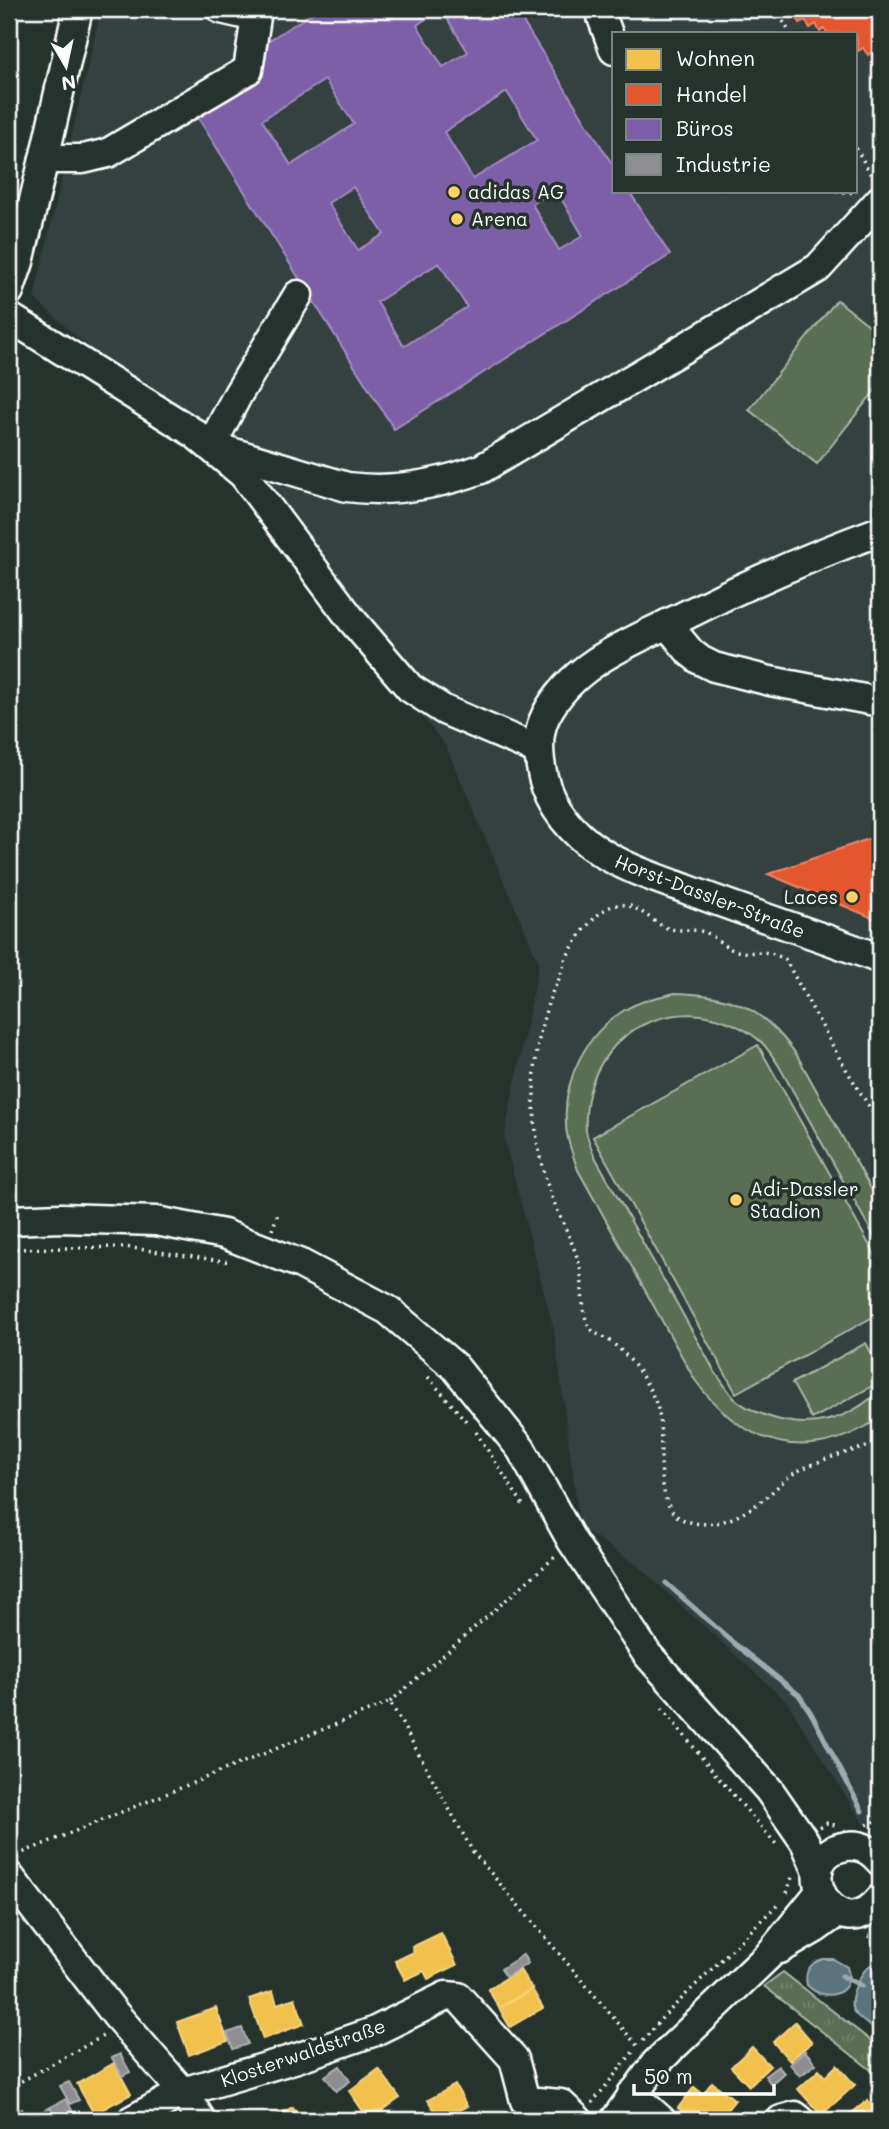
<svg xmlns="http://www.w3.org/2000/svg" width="889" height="2129" font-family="Mali,sans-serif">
	<defs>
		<pattern id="grass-tufts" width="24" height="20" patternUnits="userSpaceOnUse" patternTransform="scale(1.75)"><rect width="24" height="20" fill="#5a6e52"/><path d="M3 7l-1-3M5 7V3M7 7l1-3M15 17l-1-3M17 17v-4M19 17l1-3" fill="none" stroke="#73846c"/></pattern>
	</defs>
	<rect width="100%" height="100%" fill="#26332d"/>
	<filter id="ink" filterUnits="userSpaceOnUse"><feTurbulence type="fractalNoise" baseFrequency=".0143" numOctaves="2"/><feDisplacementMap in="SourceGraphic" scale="14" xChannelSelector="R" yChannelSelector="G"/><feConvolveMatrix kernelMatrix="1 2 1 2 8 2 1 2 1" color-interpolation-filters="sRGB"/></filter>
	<g filter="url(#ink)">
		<!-- built -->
		<path fill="#344141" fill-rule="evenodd" d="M101,9H880V1811L864,1825L787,1702L637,1565L580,1527L554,1330L504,1138L539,963L446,746L219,466L34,298ZM614,33H856V191H614Z"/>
		<!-- grass -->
		<polygon fill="url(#grass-tufts)" stroke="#acb6a8" stroke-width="2" points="783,1972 880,2048 880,2077 764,1986"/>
		<!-- park -->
		<g fill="#5a6e52" stroke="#acb6a8" stroke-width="2">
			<polygon points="837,300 880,334 880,384 817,464 749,410"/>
			<path d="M675,993C733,994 765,1009 798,1057L880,1205V1247L779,1066C773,1057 768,1048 760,1041C744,1027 722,1018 702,1015C632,1008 582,1061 586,1130C587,1138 591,1147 594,1155L715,1372C721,1380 727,1390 734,1398C742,1406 756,1412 767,1416C809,1431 848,1421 880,1390V1418C809,1465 744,1448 695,1380L578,1170C573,1155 566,1139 566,1123C563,1079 586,1034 623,1011C639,1001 657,997 675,993Z"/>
			<polygon points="758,1045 880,1264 880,1313 736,1393 593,1137"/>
			<polygon points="866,1343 880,1369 880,1382 812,1419 792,1383"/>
		</g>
		<!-- water -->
		<g fill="#5a737c" stroke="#9cabb0" stroke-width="2">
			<path d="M823,1959H833L847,1967C856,1994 825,2004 807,1985C804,1972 810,1963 823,1959Z"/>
			<path d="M873,1964L880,1965V2033C872,2027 859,2020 854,2012C846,2001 861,1968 873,1964Z"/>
		</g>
		<!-- homes -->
		<g fill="#f2c14e" stroke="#f6d483" stroke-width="2">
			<polygon points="441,1933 457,1965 428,1979 424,1971 405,1980 395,1961 414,1952 412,1947"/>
			<polygon points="520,1970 532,1989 499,2008 488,1989"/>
			<polygon points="532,1989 543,2008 510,2027 499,2008"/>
			<polygon points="273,1991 277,2004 295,1998 304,2024 263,2039 249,1999"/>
			<polygon points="216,2008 228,2041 189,2055 177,2022"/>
			<polygon points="795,2022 812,2042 790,2061 773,2042"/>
			<polygon points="752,2047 770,2066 749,2086 731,2067"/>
			<polygon points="114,2063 131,2094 94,2114 77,2084"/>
			<polygon points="837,2065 855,2085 821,2115 798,2089 819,2070 825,2077"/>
			<polygon points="379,2069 400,2098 369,2120 349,2091"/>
			<polygon points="712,2082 735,2100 726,2111 738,2120 694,2120 678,2108 694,2087 703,2094"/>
			<polygon points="455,2085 467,2106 440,2120 428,2100"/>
			<polygon points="868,2100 880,2115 880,2120 843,2120"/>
			<polygon points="293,2107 303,2120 267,2120"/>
			<polygon points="22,2109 28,2120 9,2120 9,2116"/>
		</g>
		<!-- shops -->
		<g fill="#e4572e" stroke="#ec896d" stroke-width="2">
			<polygon points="778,9 880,9 880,58 877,60 873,52 868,55 863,48 858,51 856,33 827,33 824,29 820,32 816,24 810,28 805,20 800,23 795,15 790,18 786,10 781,13"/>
			<polygon points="880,835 880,921 768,874"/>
		</g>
		<!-- offices -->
		<path fill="#7b5ea7" stroke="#a38ec1" stroke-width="2" fill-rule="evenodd" d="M319,9H515L614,167V191H629L670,255L394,429L183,94ZM441,9L468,52L443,67L417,25ZM325,80L354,124L291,165L262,120ZM507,92L537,140L473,179L444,132ZM353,187L384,234L358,250L328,203ZM556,190L583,236L559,250L532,204ZM439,263L467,307L404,346L377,302Z"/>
		<!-- industry -->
		<g fill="#8d8d92" stroke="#afafb3" stroke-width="2">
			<polygon points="523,1955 528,1963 506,1977 501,1969"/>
			<polygon points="242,2028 248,2044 233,2049 227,2033"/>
			<polygon points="805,2051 816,2064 800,2076 790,2064"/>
			<polygon points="120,2054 130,2072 122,2076 112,2058"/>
			<polygon points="340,2066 350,2081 336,2091 325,2076"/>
			<polygon points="778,2066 784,2073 771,2084 765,2076"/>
			<polygon points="69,2082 79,2100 70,2104 60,2086"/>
			<polygon points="66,2099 75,2116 68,2120 57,2120 50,2107"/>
			<polygon points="50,2107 57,2120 39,2120 36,2115"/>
		</g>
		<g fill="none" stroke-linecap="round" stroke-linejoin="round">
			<!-- stream -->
			<g stroke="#9cabb0" stroke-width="5">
				<polyline points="666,1583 736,1645 799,1695 811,1713 862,1811"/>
				<polyline points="842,1976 862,1986"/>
			</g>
			<defs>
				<g id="minor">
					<polyline points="599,9 614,50"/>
					<polyline points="44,159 83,159 108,153 248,70 256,17 221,9"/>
					<polyline points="9,291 19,262 44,159 78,9"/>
					<path d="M298,295L238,394L211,446L347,487C394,493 437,485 481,469L818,268L880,200"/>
					<polyline points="9,317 194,433 243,474 351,619 410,688 444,710 538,750"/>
					<path d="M880,531C814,555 749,583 686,615C636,640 573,662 546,715C536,734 538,756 543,777C550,807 573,834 599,851C625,868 656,878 686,889C750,914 816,934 880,959"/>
					<polyline points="667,624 690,652 700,660 714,667 770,681 880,702"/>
					<polyline points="9,1220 61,1218 156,1221 224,1234 301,1264 388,1310 455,1367 521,1449 572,1541 647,1654 769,1790 805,1842 818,1872"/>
					<path d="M880,1861C872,1851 861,1844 847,1846C784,1855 835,1954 880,1899"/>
					<polyline points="9,1876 116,2015 183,2092 201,2120"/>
					<polyline points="780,1949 816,1928 838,1912"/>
					<polyline points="632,2094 661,2120"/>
					<polyline points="132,2120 183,2092 297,2058 373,2032 446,1996 458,1997 514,2059 525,2101 561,2104 578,2120"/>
					<polyline points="615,2120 656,2063 769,1955 819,1893"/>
					<polyline points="781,2120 795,2116 800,2120"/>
				</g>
			</defs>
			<!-- minor casing -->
			<use href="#minor" stroke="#fff" stroke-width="33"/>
			<!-- path -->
			<g stroke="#fff" stroke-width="3.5" stroke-dasharray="2 5" stroke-linecap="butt">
				<polyline points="776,9 790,33"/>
				<polyline points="856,148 874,180"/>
				<polyline points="612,163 614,163"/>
				<polyline points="836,191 857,193"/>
				<path d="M880,1124L841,1061L785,959C780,957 775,954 770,953C759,951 747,954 737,951C725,949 716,936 704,932C692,928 679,932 667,928C649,921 634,899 613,906C593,912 576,941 566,958C563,965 562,972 559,979C557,984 554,988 552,993C528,1053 528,1138 552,1197C561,1220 572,1240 579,1263C584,1282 580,1304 587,1322C591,1334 602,1335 611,1342C632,1358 646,1379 656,1403C668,1431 649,1507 684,1520C711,1530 737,1519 760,1502C773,1493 783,1479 798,1471C823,1458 853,1451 880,1443"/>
				<polyline points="272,1230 278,1213"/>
				<polyline points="9,1249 124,1247 230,1262"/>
				<polyline points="428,1377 466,1421"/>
				<polyline points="476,1432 525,1508"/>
				<polyline points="390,1702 556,1556"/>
				<polyline points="662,1708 716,1775 776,1844"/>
				<polyline points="867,1825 880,1819"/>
				<polyline points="820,1827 826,1823 835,1825"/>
				<polyline points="17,1855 390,1702 473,1852 640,2049"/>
				<polyline points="787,1893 793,1874"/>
				<polyline points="868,1936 880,1937"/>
				<polyline points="643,2041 663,2017 780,1902"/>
				<polyline points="9,2088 105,2035"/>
				<polyline points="592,2103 633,2052"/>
			</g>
			<!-- minor -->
			<use href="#minor" stroke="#26332d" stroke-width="28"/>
		</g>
	</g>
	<!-- markers -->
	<g fill="#ffd166" stroke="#26332d" stroke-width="2.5">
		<circle cx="454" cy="192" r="7"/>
		<circle cx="457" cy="219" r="7"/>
		<circle cx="852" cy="897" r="7"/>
		<circle cx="736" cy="1200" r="7"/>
	</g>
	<g text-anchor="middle" stroke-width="7" stroke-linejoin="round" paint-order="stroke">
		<!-- poi labels -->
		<g font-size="19" fill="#fff" stroke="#26332d" text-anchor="start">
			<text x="468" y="199">adidas AG</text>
			<text x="471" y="226">Arena</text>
			<text x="838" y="904" text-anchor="end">Laces</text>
			<text x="750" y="1196">Adi-Dassler<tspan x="750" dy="22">Stadion</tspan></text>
		</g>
		<!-- street labels -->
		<g font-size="19" fill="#fff" stroke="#26332d">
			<text transform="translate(710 896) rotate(21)" y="7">Horst-Dassler-Straße</text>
			<text transform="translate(303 2053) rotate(-19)" y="7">Klosterwaldstraße</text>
		</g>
	</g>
	<!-- margin -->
	<rect width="889" height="2129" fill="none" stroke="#26332d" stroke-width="35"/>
	<rect x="18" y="18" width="854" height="2094" fill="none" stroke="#fff" stroke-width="2.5" filter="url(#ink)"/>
	<!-- legend -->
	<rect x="612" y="32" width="245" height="161" fill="#26332d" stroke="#7d8581" stroke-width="2"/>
	<rect x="626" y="49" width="35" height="21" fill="#f2c14e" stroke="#7d8581" stroke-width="2"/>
	<text x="676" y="66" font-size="21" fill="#ffffff">Wohnen</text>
	<rect x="626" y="84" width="35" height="21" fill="#e4572e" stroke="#7d8581" stroke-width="2"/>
	<text x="676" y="102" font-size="21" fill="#ffffff">Handel</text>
	<rect x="626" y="119" width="35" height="21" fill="#7b5ea7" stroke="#7d8581" stroke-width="2"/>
	<text x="676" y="136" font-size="21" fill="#ffffff">Büros</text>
	<rect x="626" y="154" width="35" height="21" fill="#8d8d92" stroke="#7d8581" stroke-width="2"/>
	<text x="676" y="172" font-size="21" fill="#ffffff">Industrie</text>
	<!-- north arrow -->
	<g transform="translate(66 66) rotate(171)" stroke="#26332d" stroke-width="5" paint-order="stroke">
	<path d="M0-5L12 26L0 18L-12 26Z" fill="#ffffff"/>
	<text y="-10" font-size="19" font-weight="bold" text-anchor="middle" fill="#ffffff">N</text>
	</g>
	<!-- scale -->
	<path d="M634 2084v10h140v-10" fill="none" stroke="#ffffff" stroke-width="3.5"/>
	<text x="644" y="2084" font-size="21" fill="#ffffff" stroke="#26332d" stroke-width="5" paint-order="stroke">50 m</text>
</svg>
